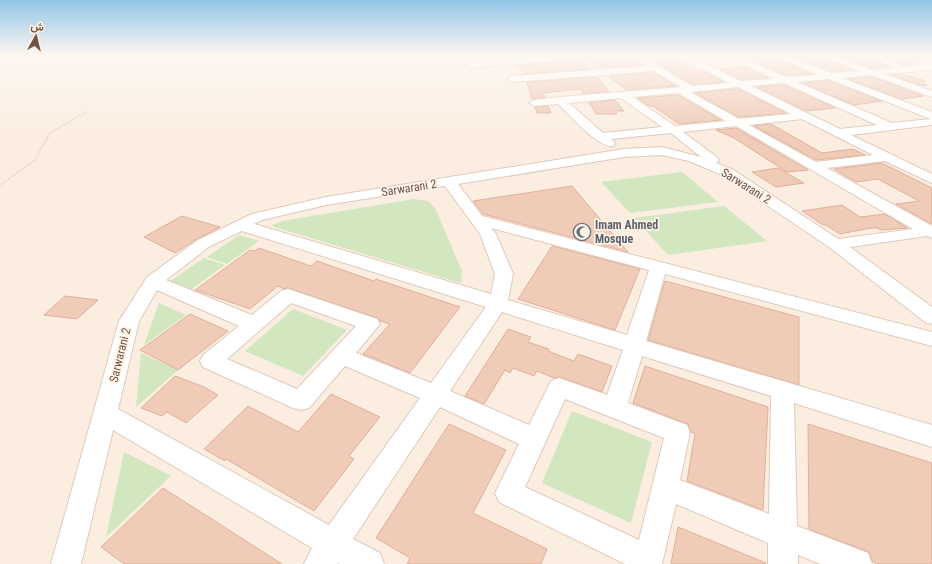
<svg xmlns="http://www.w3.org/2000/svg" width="932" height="564" font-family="'Roboto Condensed',Vazirmatn,sans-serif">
	<rect width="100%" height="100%" fill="#fbeee0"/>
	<!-- green -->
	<g fill="#d2e7bf">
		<polygon points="682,172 718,202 630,213 601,182"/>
		<polygon points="414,199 428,201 435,208 462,271 461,283 274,227 272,225 282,221"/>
		<polygon points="724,206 767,241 668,255 634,218"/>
		<polygon points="239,235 259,241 227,264 207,257"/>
		<polygon points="204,258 225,265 190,290 169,282"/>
		<polygon points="159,303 186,315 144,345"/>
		<polygon points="293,309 347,330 303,376 245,351"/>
		<polygon points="141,353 178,370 136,407"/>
		<polygon points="572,411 652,442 631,523 542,483"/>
		<polygon points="124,452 171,476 106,537"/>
	</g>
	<!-- building -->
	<g fill="#efcbb8" stroke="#e1b09a">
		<polygon points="602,56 624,56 643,65 598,68 586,59"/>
		<polygon points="743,56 773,56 812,74 786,75"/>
		<polygon points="791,56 820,56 852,70 831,71"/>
		<polygon points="839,56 865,56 889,67 872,68"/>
		<polygon points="884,56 916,56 916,64 905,65"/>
		<polygon points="584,60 591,69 525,74 517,65"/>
		<polygon points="679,62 698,71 703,71 724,82 692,84 657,63"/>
		<polygon points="746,67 768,78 741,79 720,69"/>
		<polygon points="654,73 676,86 627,90 608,76"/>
		<polygon points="902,74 926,81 918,82 927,85 921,86 891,75"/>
		<polygon points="597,77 609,91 583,94 580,89 543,93 545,97 532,99 527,82"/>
		<polygon points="871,77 902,88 900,88 923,96 902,99 848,79"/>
		<polygon points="829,81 882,101 854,105 803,83"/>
		<polygon points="784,85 835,108 806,111 757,87"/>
		<polygon points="738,89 786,113 739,117 695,93"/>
		<polygon points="678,95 721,120 679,124 653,106 649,106 638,98"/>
		<polygon points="615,100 624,111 615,111 617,114 596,114 589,103"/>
		<polygon points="548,106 551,113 537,113 535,107"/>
		<polygon points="771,124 822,153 853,149 865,155 816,160 754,126"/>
		<polygon points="736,128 808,170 787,172 734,138 716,130"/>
		<polygon points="882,163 932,188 932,224 896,204 919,201 878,179 856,182 834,169"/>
		<polygon points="778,168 804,183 776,187 752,172"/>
		<polygon points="572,186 628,252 483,214 473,201"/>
		<polygon points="842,205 860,217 885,214 908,228 881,230 877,228 871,228 840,234 826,225 823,225 802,211"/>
		<polygon points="182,216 220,227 197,239 175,253 144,237"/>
		<polygon points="552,246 640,269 615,330 518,299"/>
		<polygon points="259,248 311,266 317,261 374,281 376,279 460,307 410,373 363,354 390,324 380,321 377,318 288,288 284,289 278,286 250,309 195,290 250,250 255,251"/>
		<polygon points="665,281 799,317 799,385 648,340"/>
		<polygon points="65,296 98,300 77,319 44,315"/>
		<polygon points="190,314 228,331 178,370 140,350"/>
		<polygon points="508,329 531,337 528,342 549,349 548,351 574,361 578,354 612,366 602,392 560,377 554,378 537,371 534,376 513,368 510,373 505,370 484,404 465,396"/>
		<polygon points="645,366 768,407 763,510 687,481 695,433 691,432 688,424 633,403"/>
		<polygon points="175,376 204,387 218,395 186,423 167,412 162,416 141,408"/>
		<polygon points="331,394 380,417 349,456 354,459 314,511 226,459 225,461 204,449 248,406 298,432"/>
		<polygon points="449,424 506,450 473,513 547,549 541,564 407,564 410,558 376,538"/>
		<polygon points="808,424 932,463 932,564 877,564 873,562 869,552 809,529"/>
		<polygon points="163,488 218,523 282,564 124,564 101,547"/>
		<polygon points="678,527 766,563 766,564 671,564"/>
	</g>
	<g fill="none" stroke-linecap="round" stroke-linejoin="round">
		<defs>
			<g id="minor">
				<polygon points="548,56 589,56 585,58 469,68 465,65 469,62"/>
				<path d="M632,56H642L692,86L729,83L678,56H689L741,81L774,79L726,56H738L786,77L818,75L774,56H786L831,73L859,71L821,56H834L872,70L895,68L866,56H879L905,67L932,64V70L884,74L932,91V97L871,75L842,78L932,112V125L851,135L932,174V183L885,161L827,168L932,226V238L927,236L850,247L932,307V324L925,322L829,247L722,175L689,161L662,155L624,157L458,184L482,216L932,332V346L665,274L646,341L932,425V447L794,403L797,526L868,553L872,564H820L798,555V564H768V543L676,504L662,564H625L499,502L495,493L519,444L440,407L353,539L380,553L384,564H340L338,563L337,564H304L312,548L113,430L81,564H51L119,321L147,277L198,240L252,214L326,197L624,149L662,147L701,157L671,133L611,139L615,143L613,146C599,149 569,114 558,104L534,106L529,103L534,100L560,97L681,87L654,71L512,82L507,79L512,76L647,66ZM829,79L928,118L931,119L892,123L797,82ZM784,83L877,125L840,129L751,86ZM738,87L791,114L739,119L690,92ZM678,93L726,121L675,126L633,97ZM621,98L662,127L603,133L569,103ZM802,119L873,155L816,162L749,125ZM736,126L913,229L838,239L732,169L716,163L719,160L717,157L683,132ZM445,186L480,234L495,274L491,294L254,224L262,220L326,205ZM491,228L649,270L627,335L508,300L513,274L496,234ZM242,231L486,307L431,383L356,353L380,324L377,319L288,289L281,291L252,315L166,280L210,246ZM157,290L239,326L203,355L200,361L203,367L293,408L301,410L309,408L345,366L420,398L329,525L118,409L139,321ZM291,303L356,326L297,389L227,359ZM502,312L623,350L607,395L559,378L551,381L529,425L450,391ZM642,356L771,396L769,514L680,480L690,432L687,425L628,403ZM565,399L664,438L639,540L525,487Z"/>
			</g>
		</defs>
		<!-- minor casing -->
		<use href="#minor" stroke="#decabc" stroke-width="2"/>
		<!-- path -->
		<polyline stroke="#d3ae9c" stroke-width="1.5" stroke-dasharray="0.5 1.5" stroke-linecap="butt" points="0,185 34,161 50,133 88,111"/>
		<!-- minor -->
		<use href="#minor" fill="#fff" fill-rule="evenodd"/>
	</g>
	<!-- sky -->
	<linearGradient id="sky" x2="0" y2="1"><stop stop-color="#94c5e6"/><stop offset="0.41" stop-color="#fdf7f1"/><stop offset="1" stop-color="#fdf7f1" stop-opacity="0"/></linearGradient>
	<rect width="932" height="135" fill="url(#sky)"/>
	<!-- icons -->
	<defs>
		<symbol id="mosque-ring" viewBox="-11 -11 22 22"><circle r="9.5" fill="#fef3e5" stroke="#6b7280" stroke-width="1.5"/><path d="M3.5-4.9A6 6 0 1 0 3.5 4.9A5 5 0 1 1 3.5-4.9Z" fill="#6b7280"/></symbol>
	</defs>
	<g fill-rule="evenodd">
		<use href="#mosque-ring" x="572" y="222" width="20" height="20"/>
	</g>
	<g text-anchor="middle" stroke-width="3.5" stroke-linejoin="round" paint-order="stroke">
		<!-- street labels -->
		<g font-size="12" fill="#705448" stroke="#fef3e5">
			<text transform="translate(746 186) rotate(32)" y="4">Sarwarani 2</text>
			<text transform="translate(409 188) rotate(-9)" y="4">Sarwarani 2</text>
			<text transform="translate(120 355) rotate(-76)" y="4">Sarwarani 2</text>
		</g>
		<!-- worship labels -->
		<g font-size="12" font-weight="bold" fill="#5b616d" stroke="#fef3e5" text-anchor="start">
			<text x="595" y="229">Imam Ahmed<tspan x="595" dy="14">Mosque</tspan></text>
		</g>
	</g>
	<!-- north arrow -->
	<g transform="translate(36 36) rotate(8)" stroke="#fef3e5" stroke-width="3" paint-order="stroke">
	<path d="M0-3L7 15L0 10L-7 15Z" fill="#705448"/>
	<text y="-6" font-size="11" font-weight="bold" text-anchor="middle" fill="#705448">ش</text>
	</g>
</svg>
